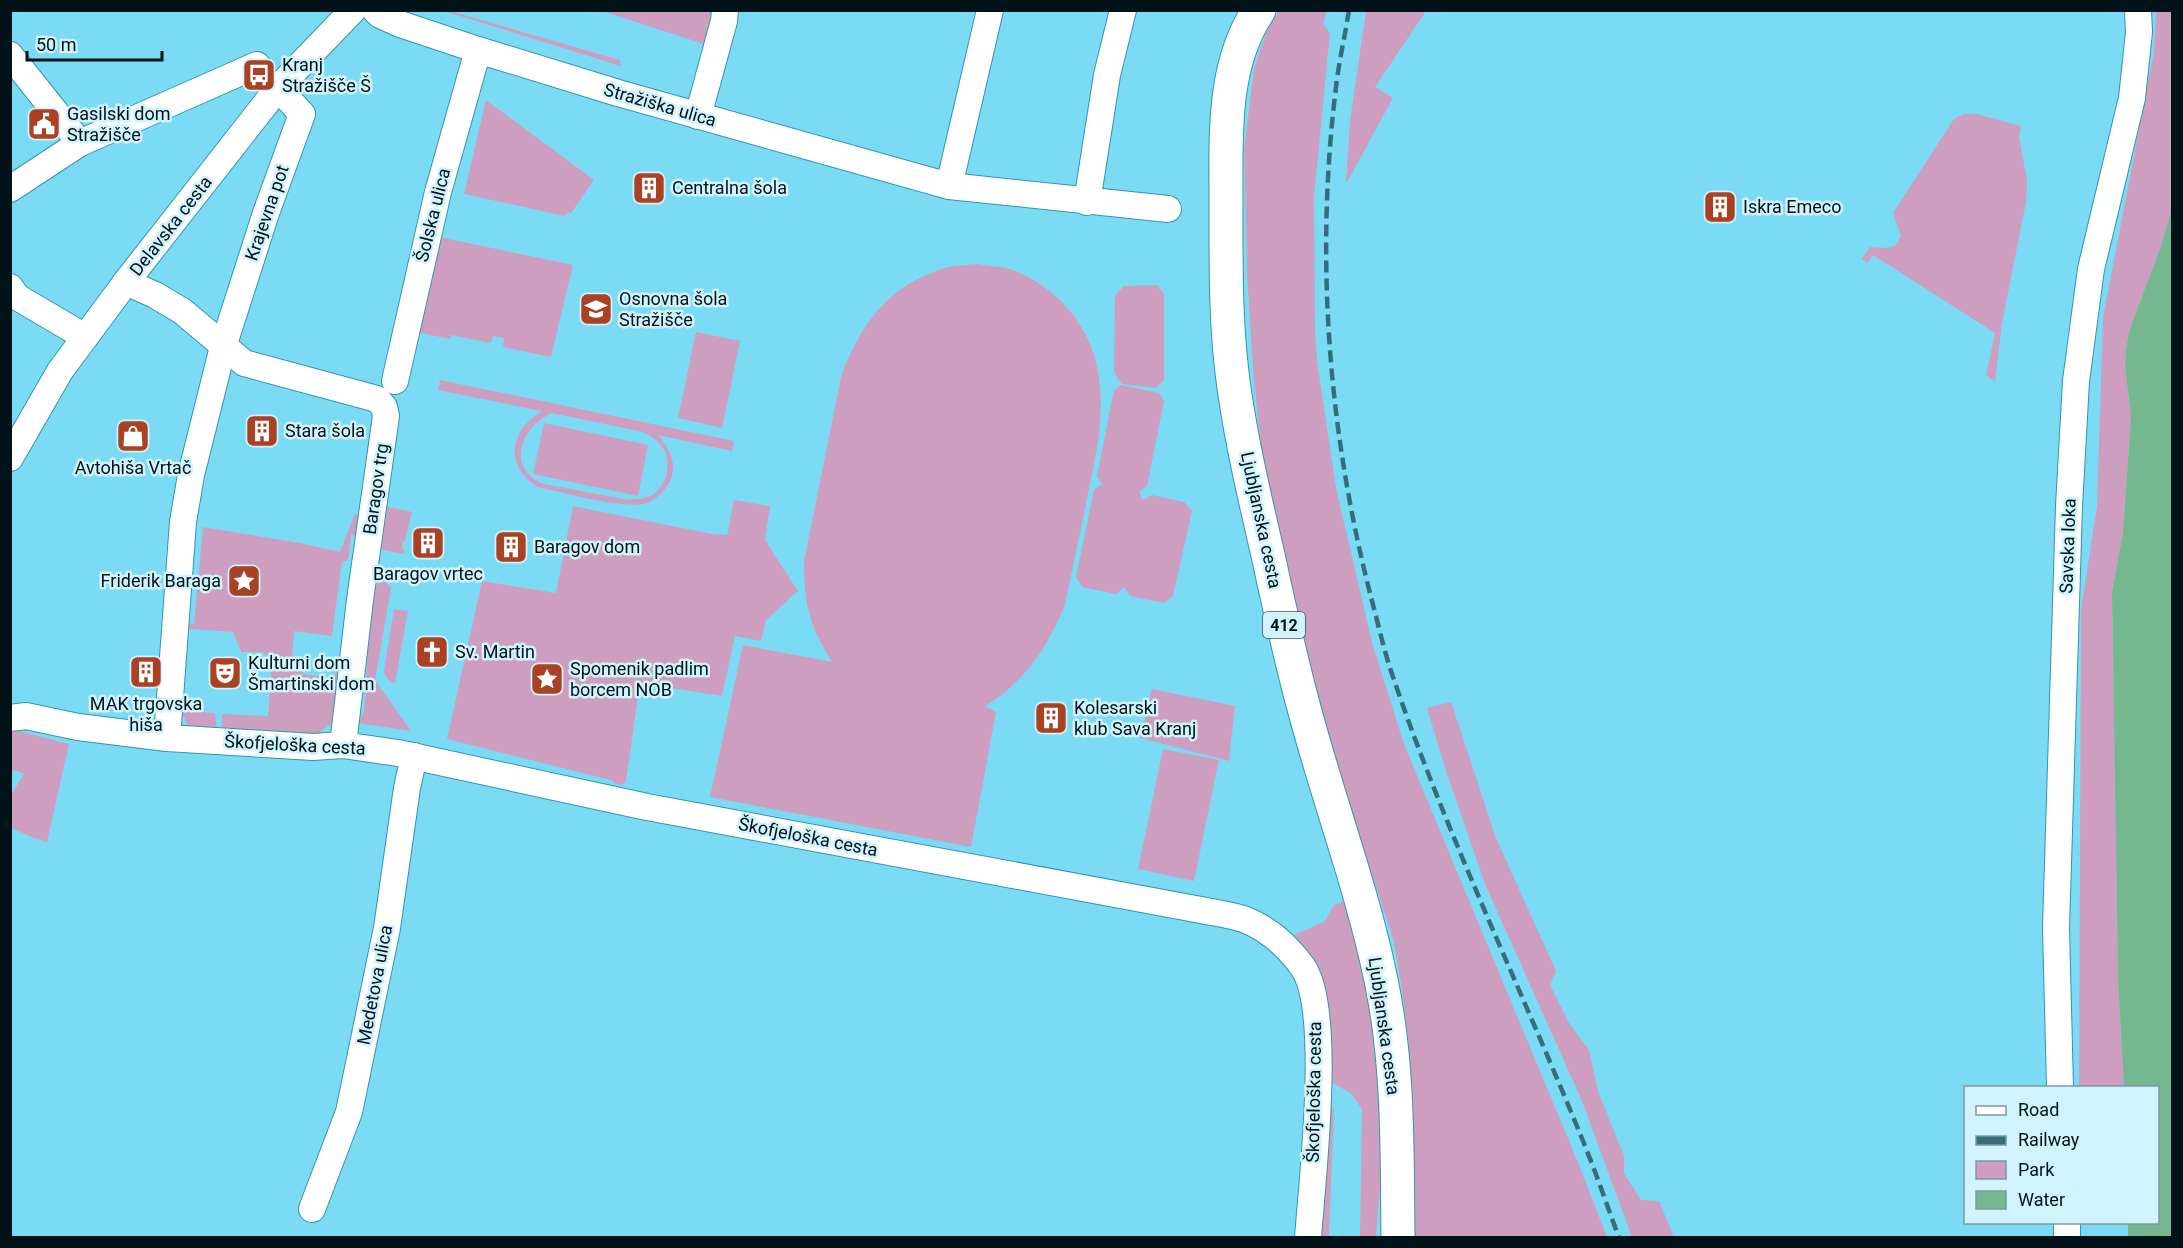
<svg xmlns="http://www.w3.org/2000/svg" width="2183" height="1248" font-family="Roboto,sans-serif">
	<rect width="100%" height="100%" fill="#7bdbf4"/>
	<!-- green -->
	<g fill="#ce9ec0" fill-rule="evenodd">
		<polygon points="719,10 713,47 602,11"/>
		<polygon points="444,11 450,11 620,60 621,66"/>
		<polygon points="1279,11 1327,11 1323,24 1330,33 1314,196 1315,329 1317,361 1336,488 1372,642 1404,744 1579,1165 1607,1237 1411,1237 1409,1046 1402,990 1394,942 1334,756 1297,615 1261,445 1254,383 1247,274 1244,150 1254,69 1267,30"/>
		<polygon points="1366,11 1426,11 1375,87 1393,98 1346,184 1350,121"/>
		<polygon points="2156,11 2172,11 2172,209 2160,249 2129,331 2126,350 2125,367 2131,417 2123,532 2112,592 2118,978 2124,1087 2079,1088 2081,610 2097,506 2103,317 2154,52"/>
		<polygon points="486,100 594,180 571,213 568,212 565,216 464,194"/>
		<polygon points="1964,114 1977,114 2021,126 2019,137 2027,180 2026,202 2002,323 1995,381 1986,375 1995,333 1873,255 1867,263 1862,259 1870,247 1884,248 1895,246 1901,236 1893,213 1954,119"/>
		<polygon points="439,237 573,265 551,357 503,347 504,338 493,336 491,343 451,335 450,339 417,332"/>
		<path d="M978,264C988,266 1000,266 1010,269C1028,275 1046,287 1060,300C1119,359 1101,432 1086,504C1079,538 1072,573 1064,607C1047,648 1024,683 985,706L996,712L971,847L710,797L743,645L832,662C809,624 804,605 804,561L842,373C864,320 888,286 945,268C955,265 967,265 978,264Z"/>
		<polygon points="1157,285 1164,294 1164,380 1156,388 1122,384 1114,373 1115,295 1124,286"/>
		<polygon points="696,332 740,341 722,428 678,418"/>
		<path d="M440,380L734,441L732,451L658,435C669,449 678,462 670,481C665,491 657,499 647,503C626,510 566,493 542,488C523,482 509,459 517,439C521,426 532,418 542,411L438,390ZM552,413L643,432C649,435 655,438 659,443C673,457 669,484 652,495C646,499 636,499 629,500L544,484C505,469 520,427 552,413Z"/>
		<polygon points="1121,385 1159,393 1164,401 1147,486 1139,492 1143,500 1152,495 1184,502 1192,511 1173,596 1164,603 1130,596 1124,587 1116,594 1082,587 1076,577 1094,490 1102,484 1097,476 1114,390"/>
		<polygon points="544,423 648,445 638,496 533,474"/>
		<polygon points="734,500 770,506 765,540 798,591 766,620 761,641 735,636 722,696 640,683 626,781 622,785 614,783 614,781 447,739 482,581 556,593 573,506 712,534 727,535"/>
		<polygon points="381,505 412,512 405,541 403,541 402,549 404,550 404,554 382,550 377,546"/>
		<polygon points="355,514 360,515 358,535 351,535 348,561 342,561 332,636 294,631 292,660 303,662 302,674 335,678 336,666 342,667 338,713 331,724 317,734 222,728 222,714 268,716 272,665 264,652 241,652 233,632 180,628 181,622 194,624 203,527 300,543 340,552"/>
		<polygon points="382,579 391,588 375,680 411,731 358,723 364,711 372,592"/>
		<path d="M394,609L408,611L395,683C388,681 385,678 384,670Z"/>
		<polygon points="1152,689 1235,706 1229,761 1141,738"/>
		<polygon points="1451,702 1496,838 1556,971 1550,985 1569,1023 1589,1050 1598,1091 1624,1156 1624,1173 1641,1200 1659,1201 1674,1237 1632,1237 1582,1101 1485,884 1446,771 1427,708"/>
		<polygon points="181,710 215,713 217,728 188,726"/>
		<polygon points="11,729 69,744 47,842 29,836 12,828 11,829 11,795 24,774 11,769"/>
		<polygon points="1163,749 1219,760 1194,881 1138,869"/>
		<path d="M1346,900C1355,935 1366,971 1372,1007C1387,1084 1383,1161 1376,1237H1360L1362,1110L1352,1094L1331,1082L1328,1075L1316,968L1294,935L1325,921L1334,905Z"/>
		<polygon points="1326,1105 1334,1109 1329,1237 1317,1238"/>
	</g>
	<!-- water -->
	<polygon fill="#75b890" points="2172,209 2172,1237 2128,1238 2128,1223 2158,1222 2158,1088 2124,1087 2118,978 2112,592 2123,532 2131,417 2125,367 2126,350 2129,331 2160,249"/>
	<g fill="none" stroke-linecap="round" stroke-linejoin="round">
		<defs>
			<g id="minor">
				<polyline points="375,10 380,15 400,24 478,50 618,93 949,186 1168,209"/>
				<polyline points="10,55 80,143"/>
				<polyline points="698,116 724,21 725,10"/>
				<polyline points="949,186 990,10"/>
				<polyline points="10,189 80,143 257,65"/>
				<polyline points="1087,202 1107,75 1123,10"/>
				<polyline points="126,282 155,295 182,311 244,363 377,399 384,407 386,416 360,600 343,745"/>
				<polyline points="10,287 17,297 85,337"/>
				<polyline points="395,381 438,192 478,50"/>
				<polyline points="10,458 60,371 126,282 278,88 353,10"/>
				<path d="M10,718L26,716L78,727L167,738L313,747L343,745L398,753L647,807L1201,910C1215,913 1232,915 1246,920C1268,929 1288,947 1302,966C1333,1007 1312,1181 1308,1238"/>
				<polyline points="167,738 183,522 191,475 223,347 266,213 302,114 278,88"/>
				<polyline points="2060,1088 2056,928 2069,506 2076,381 2091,269 2132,98 2139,32 2138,10"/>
				<polyline points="312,1209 349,1112 387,928 407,788 414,756"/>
				<polyline points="2067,1222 2067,1238"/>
			</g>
			<path id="major" d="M1259,10C1222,65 1226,136 1226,199C1226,262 1225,326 1234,388C1242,444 1255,499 1268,555C1279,606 1290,657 1304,708C1328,799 1362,888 1381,980C1399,1065 1397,1152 1398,1238"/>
		</defs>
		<!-- minor casing -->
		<use href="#minor" stroke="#3096ad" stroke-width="28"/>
		<!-- major casing -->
		<use href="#major" stroke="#3096ad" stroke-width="35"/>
		<!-- minor -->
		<use href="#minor" stroke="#fff" stroke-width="26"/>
		<!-- major -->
		<use href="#major" stroke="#fff" stroke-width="33"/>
		<!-- rail -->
		<path stroke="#376c7a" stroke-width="4.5" stroke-dasharray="12 6" stroke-linecap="butt" d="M1349,10C1345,36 1339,61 1336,87C1315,256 1328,431 1371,597C1378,623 1384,651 1393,677C1447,836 1520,986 1583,1141C1596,1173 1607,1205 1619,1238"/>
	</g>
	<!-- icons -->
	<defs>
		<symbol id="bus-square" viewBox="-11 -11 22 22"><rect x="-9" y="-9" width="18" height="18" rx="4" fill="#a94122" stroke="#d0f3fd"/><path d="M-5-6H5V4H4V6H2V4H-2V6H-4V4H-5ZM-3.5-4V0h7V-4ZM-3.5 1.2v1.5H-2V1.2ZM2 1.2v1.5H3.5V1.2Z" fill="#fff"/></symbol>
		<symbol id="civic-square" viewBox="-11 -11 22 22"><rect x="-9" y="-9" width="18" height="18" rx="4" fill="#a94122" stroke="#d0f3fd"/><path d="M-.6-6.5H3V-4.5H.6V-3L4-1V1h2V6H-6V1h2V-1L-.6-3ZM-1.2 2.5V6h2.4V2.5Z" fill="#fff"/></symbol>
		<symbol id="building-square" viewBox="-11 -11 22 22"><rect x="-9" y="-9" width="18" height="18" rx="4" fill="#a94122" stroke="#d0f3fd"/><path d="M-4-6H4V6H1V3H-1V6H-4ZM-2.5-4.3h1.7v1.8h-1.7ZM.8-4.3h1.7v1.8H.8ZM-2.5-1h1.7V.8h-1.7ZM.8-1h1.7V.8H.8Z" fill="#fff"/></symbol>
		<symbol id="school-square" viewBox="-11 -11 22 22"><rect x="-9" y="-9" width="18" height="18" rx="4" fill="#a94122" stroke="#d0f3fd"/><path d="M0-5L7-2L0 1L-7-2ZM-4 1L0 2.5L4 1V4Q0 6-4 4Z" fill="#fff"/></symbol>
		<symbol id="shop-square" viewBox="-11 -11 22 22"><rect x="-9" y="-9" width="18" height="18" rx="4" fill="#a94122" stroke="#d0f3fd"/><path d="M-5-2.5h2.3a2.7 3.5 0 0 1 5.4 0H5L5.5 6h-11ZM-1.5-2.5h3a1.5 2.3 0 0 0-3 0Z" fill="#fff"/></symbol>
		<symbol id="sight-square" viewBox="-11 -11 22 22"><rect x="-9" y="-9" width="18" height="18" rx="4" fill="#a94122" stroke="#d0f3fd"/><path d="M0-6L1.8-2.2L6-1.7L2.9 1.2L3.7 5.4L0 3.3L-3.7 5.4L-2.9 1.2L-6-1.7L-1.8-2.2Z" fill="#fff"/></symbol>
		<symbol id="church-square" viewBox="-11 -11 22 22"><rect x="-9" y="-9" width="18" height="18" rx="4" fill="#a94122" stroke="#d0f3fd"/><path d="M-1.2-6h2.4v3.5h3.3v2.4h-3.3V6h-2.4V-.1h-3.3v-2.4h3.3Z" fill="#fff"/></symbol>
		<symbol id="theatre-square" viewBox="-11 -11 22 22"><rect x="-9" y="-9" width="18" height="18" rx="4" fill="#a94122" stroke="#d0f3fd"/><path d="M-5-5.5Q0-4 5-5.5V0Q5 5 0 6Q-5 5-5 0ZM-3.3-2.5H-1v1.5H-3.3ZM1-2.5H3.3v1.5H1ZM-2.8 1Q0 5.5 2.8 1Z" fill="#fff"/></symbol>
	</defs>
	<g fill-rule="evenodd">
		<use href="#bus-square" x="240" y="56" width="38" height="38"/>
		<use href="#civic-square" x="25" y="105" width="38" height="38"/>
		<use href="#building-square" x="630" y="169" width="38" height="38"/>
		<use href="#building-square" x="1701" y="188" width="38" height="38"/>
		<use href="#school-square" x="577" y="290" width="38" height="38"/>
		<use href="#building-square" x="243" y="412" width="38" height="38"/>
		<use href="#shop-square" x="114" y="417" width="38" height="38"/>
		<use href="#building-square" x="409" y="524" width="38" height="38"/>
		<use href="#building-square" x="492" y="528" width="38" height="38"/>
		<use href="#sight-square" x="225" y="562" width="38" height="38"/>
		<use href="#church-square" x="413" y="633" width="38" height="38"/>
		<use href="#building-square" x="127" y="653" width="38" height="38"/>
		<use href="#theatre-square" x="206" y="654" width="38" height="38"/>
		<use href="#sight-square" x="528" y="660" width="38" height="38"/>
		<use href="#building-square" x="1032" y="699" width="38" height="38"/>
	</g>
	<g text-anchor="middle" stroke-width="5" stroke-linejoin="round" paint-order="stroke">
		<!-- shield labels -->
		<rect fill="#d0f3fd" stroke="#3f565d" stroke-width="1.5" x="1263" y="612" width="42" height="26" rx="4.5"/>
		<g font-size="16" font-weight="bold" fill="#011318">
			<text x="1284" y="631">412</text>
		</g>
		<!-- poi labels -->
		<g font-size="18" fill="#011318" stroke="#d0f3fd" text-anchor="start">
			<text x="282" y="71">Kranj<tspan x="282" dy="21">Stražišče Š</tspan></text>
			<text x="67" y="120">Gasilski dom<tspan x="67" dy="21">Stražišče</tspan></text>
			<text x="672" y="194">Centralna šola</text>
			<text x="1743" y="213">Iskra Emeco</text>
			<text x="619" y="305">Osnovna šola<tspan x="619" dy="21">Stražišče</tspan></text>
			<text x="285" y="437">Stara šola</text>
			<text x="133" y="474" text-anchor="middle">Avtohiša Vrtač</text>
			<text x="534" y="553">Baragov dom</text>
			<text x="428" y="580" text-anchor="middle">Baragov vrtec</text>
			<text x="221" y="587" text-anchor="end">Friderik Baraga</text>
			<text x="455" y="658">Sv. Martin</text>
			<text x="248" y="669">Kulturni dom<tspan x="248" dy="21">Šmartinski dom</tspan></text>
			<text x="570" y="675">Spomenik padlim<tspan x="570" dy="21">borcem NOB</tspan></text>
			<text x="146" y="710" text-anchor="middle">MAK trgovska<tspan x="146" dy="21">hiša</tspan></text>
			<text x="1074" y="714">Kolesarski<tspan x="1074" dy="21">klub Sava Kranj</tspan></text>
		</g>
		<!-- street labels -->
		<g font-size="18" fill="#011318" stroke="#d0f3fd">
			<text transform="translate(660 105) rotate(16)" y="6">Stražiška ulica</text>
			<text transform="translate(267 213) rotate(-71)" y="6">Krajevna pot</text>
			<text transform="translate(433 215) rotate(-76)" y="6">Šolska ulica</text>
			<text transform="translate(171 226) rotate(-52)" y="6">Delavska cesta</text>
			<text transform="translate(376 489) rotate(-82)" y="6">Baragov trg</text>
			<text transform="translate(1261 520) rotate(78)" y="6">Ljubljanska cesta</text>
			<text transform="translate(2068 546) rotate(-88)" y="6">Savska loka</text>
			<text transform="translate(295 745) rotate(3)" y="6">Škofjeloška cesta</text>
			<text transform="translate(808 837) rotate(11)" y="6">Škofjeloška cesta</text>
			<text transform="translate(375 985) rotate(-79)" y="6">Medetova ulica</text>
			<text transform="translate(1384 1026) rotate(82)" y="6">Ljubljanska cesta</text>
			<text transform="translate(1314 1092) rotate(-89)" y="6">Škofjeloška cesta</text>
		</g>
	</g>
	<!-- border -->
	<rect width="2183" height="1248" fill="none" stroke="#011318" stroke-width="24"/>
	<!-- legend -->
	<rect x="1964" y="1086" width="195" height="138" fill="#d0f3fd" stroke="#7d99a1" stroke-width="1.5"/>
	<rect x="1976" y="1106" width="30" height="9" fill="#ffffff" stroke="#7d99a1" stroke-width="1.5"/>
	<text x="2018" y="1116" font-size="18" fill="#011318">Road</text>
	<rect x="1976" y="1136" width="30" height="9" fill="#376c7a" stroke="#7d99a1" stroke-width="1.5"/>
	<text x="2018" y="1146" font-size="18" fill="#011318">Railway</text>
	<rect x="1976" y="1161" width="30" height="18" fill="#ce9ec0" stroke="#7d99a1" stroke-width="1.5"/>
	<text x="2018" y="1176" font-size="18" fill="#011318">Park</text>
	<rect x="1976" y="1191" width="30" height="18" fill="#75b890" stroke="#7d99a1" stroke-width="1.5"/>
	<text x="2018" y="1206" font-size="18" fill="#011318">Water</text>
	<!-- scale -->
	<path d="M27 51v9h135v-9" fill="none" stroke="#011318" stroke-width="3"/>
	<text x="36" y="51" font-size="18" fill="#011318" stroke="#d0f3fd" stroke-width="4.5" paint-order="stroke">50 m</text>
</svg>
